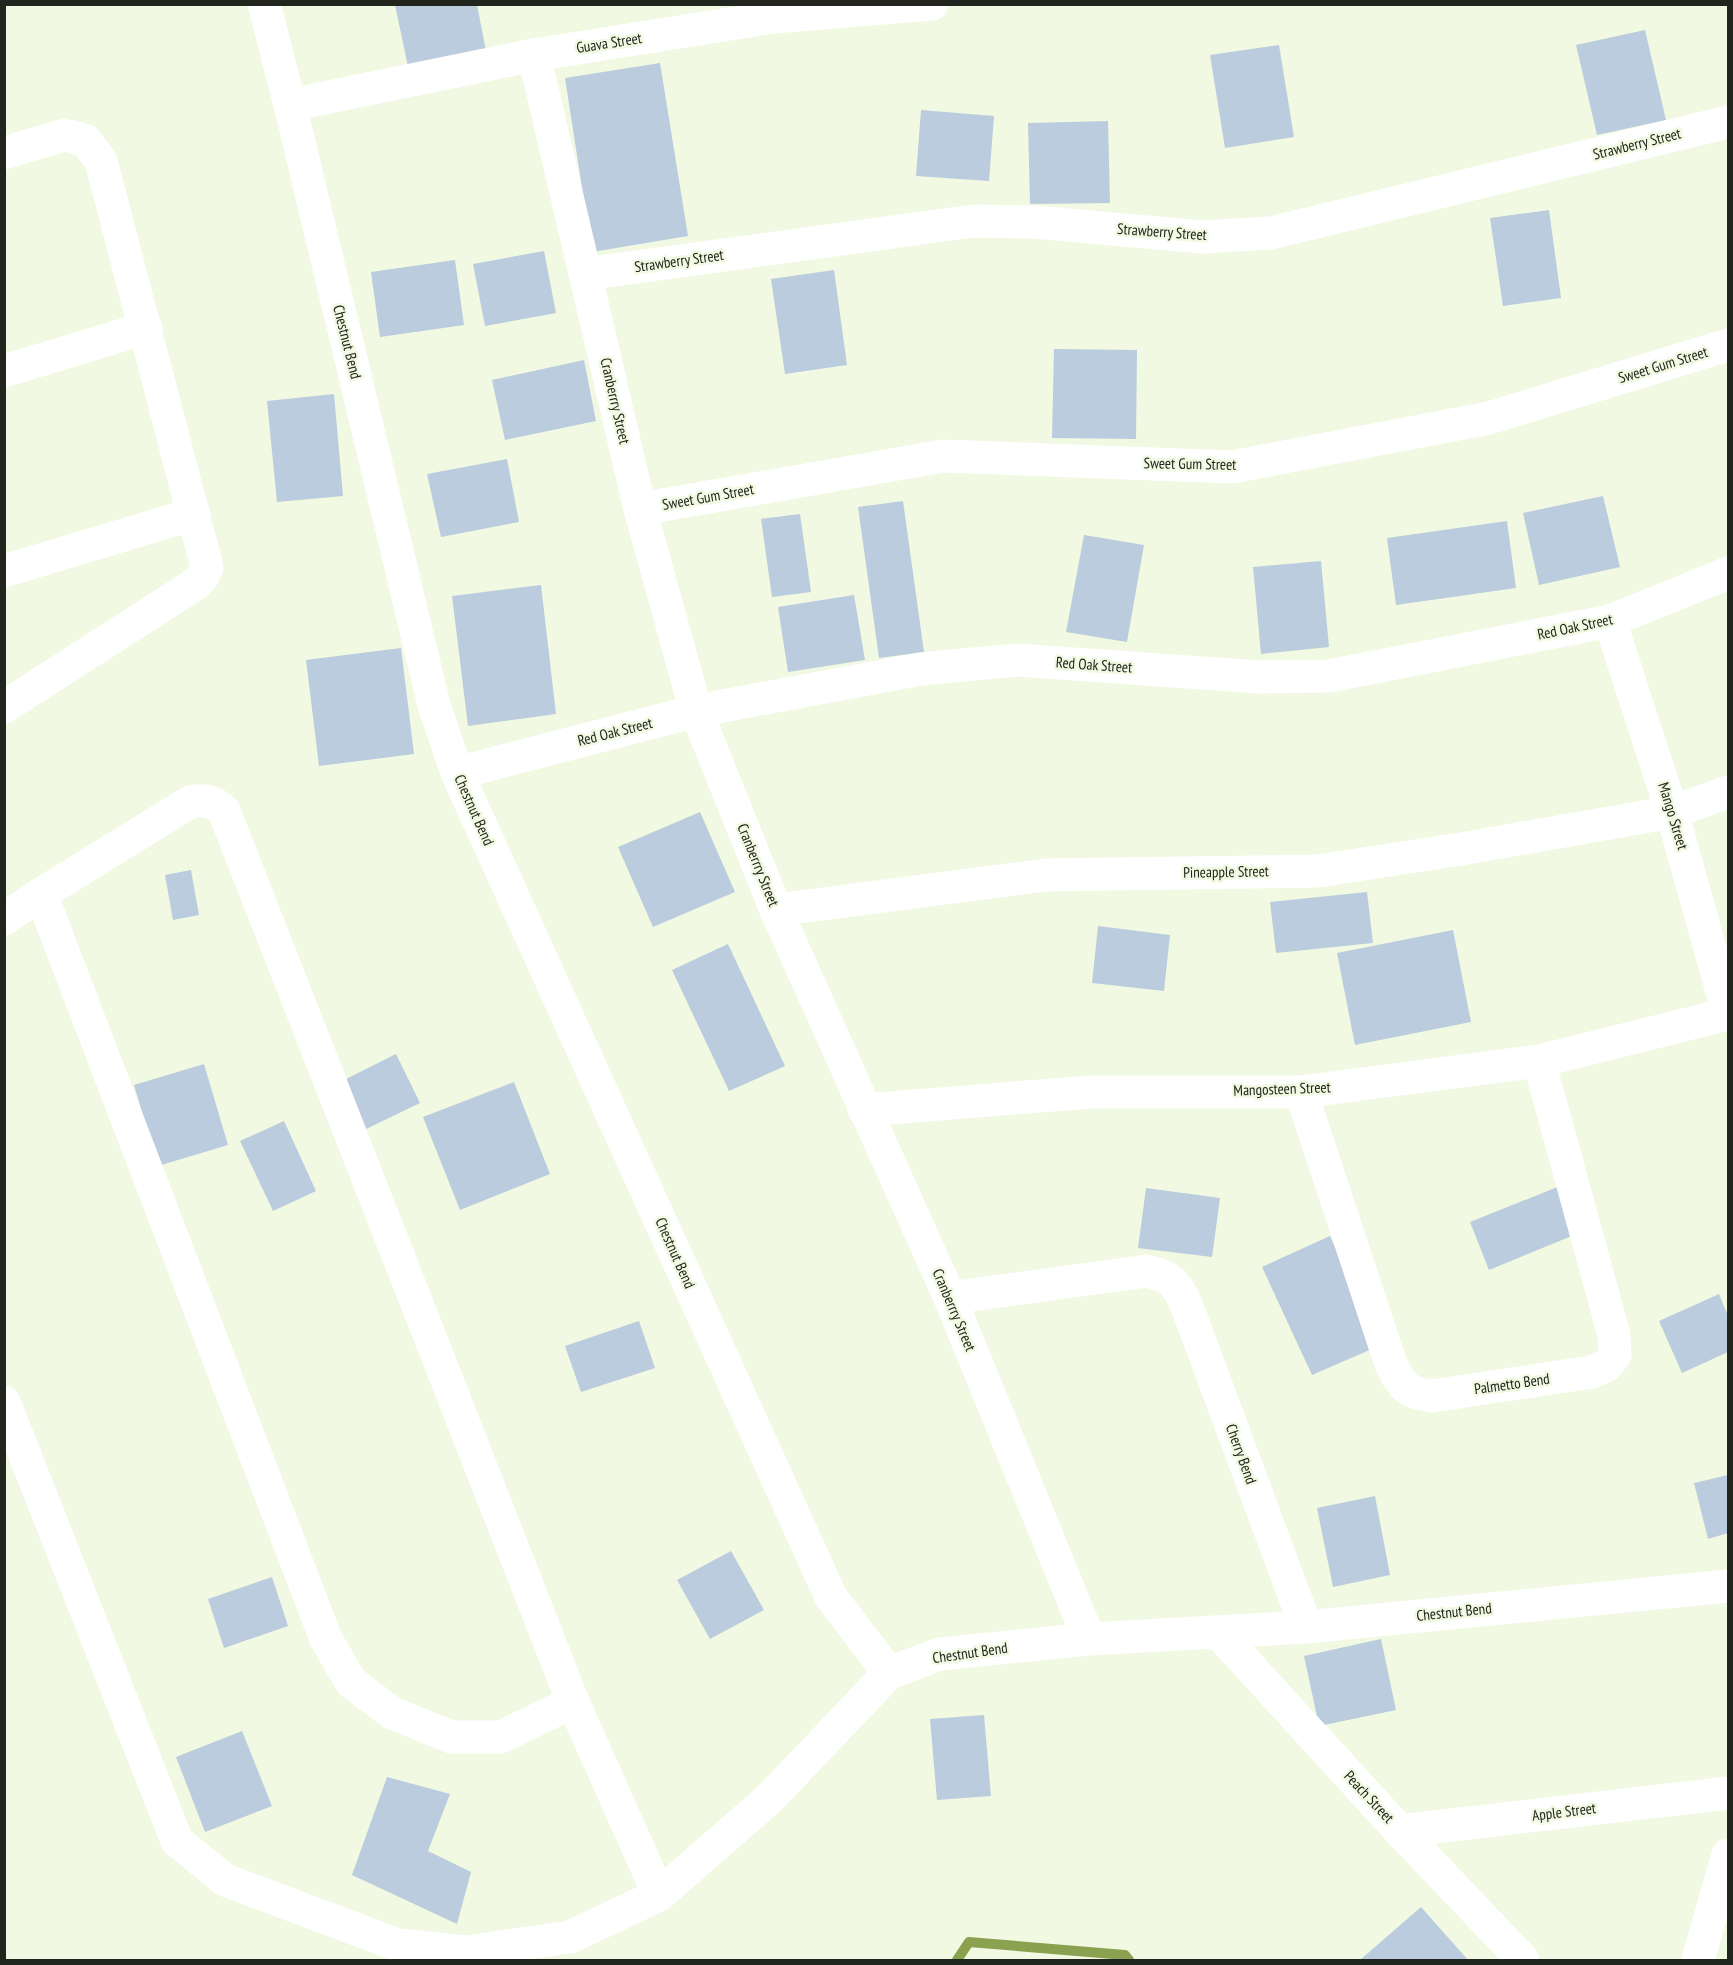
<svg xmlns="http://www.w3.org/2000/svg" width="1733" height="1965" font-family="'PT Sans Narrow',sans-serif">
	<rect width="100%" height="100%" fill="#f1f9e2"/>
	<g fill="none" stroke-linecap="round" stroke-linejoin="round">
		<!-- stream -->
		<polyline stroke="#8aa250" stroke-width="10" points="957,1960 969,1942 1125,1955 1129,1960"/>
	</g>
	<!-- building -->
	<g fill="#baccdd">
		<polygon points="395,5 477,5 487,56 409,71"/>
		<polygon points="1645,30 1666,120 1597,135 1576,45"/>
		<polygon points="1279,45 1294,137 1225,148 1210,55"/>
		<polygon points="660,63 688,236 592,252 565,78"/>
		<polygon points="921,110 994,116 989,181 916,176"/>
		<polygon points="1108,121 1110,203 1030,204 1028,123"/>
		<polygon points="1549,210 1561,298 1503,306 1490,218"/>
		<polygon points="544,251 556,313 485,326 473,264"/>
		<polygon points="455,260 464,325 380,337 371,272"/>
		<polygon points="834,270 847,365 785,374 771,279"/>
		<polygon points="1054,349 1137,350 1136,439 1052,438"/>
		<polygon points="584,360 596,421 505,440 492,380"/>
		<polygon points="334,394 343,496 277,502 267,401"/>
		<polygon points="507,459 519,522 441,537 427,474"/>
		<polygon points="1603,496 1620,567 1539,585 1523,513"/>
		<polygon points="903,501 924,652 879,658 858,507"/>
		<polygon points="800,514 811,592 772,597 761,519"/>
		<polygon points="1507,521 1516,588 1396,605 1387,538"/>
		<polygon points="1084,535 1144,545 1127,642 1066,632"/>
		<polygon points="1321,561 1329,647 1261,654 1253,567"/>
		<polygon points="541,585 556,714 468,726 452,596"/>
		<polygon points="854,595 865,660 788,672 778,607"/>
		<polygon points="401,648 414,754 319,766 306,660"/>
		<polygon points="700,812 735,892 653,927 618,847"/>
		<polygon points="191,870 199,915 173,920 165,875"/>
		<polygon points="1367,892 1373,943 1276,953 1270,902"/>
		<polygon points="1098,926 1170,935 1164,991 1092,983"/>
		<polygon points="1453,930 1471,1022 1355,1045 1337,953"/>
		<polygon points="728,944 785,1066 729,1091 672,970"/>
		<polygon points="396,1054 420,1103 366,1129 342,1081"/>
		<polygon points="204,1064 228,1145 158,1166 134,1085"/>
		<polygon points="514,1082 550,1174 460,1210 423,1117"/>
		<polygon points="284,1121 316,1191 273,1211 240,1141"/>
		<polygon points="1560,1186 1579,1233 1489,1270 1470,1222"/>
		<polygon points="1146,1188 1220,1198 1212,1257 1138,1248"/>
		<polygon points="1330,1236 1381,1345 1312,1375 1262,1267"/>
		<polygon points="1719,1294 1728,1316 1728,1352 1682,1373 1659,1321"/>
		<polygon points="639,1321 655,1368 581,1392 565,1346"/>
		<polygon points="1728,1475 1728,1533 1708,1539 1694,1483"/>
		<polygon points="1375,1496 1390,1575 1333,1587 1317,1508"/>
		<polygon points="731,1551 764,1610 710,1639 677,1580"/>
		<polygon points="272,1577 288,1626 224,1648 208,1599"/>
		<polygon points="1381,1639 1396,1710 1319,1726 1304,1656"/>
		<polygon points="984,1715 991,1796 937,1800 930,1719"/>
		<polygon points="242,1731 272,1806 205,1832 176,1757"/>
		<polygon points="387,1777 450,1794 428,1851 471,1872 457,1924 352,1875"/>
		<polygon points="1421,1907 1468,1960 1360,1960"/>
	</g>
	<g fill="none" stroke-linecap="round" stroke-linejoin="round">
		<!-- minor -->
		<g stroke="#fff" stroke-width="33">
			<polyline points="264,4 290,105 434,705 457,773 831,1597 889,1673"/>
			<polyline points="534,55 640,509 696,711 776,910 950,1298 1089,1639"/>
			<polyline points="290,105 534,55 773,17 932,4"/>
			<polyline points="4,153 64,135 85,140 101,161 207,567 203,576 197,583 4,707"/>
			<polyline points="585,274 973,221 1034,222 1202,237 1271,233 1728,122"/>
			<polyline points="4,371 146,328"/>
			<polyline points="640,509 943,456 1232,467 1489,418 1728,345"/>
			<polyline points="4,571 194,514"/>
			<polyline points="1610,621 1672,812 1728,1013"/>
			<polyline points="457,773 696,711 921,669 1016,660 1259,677 1329,676 1610,621 1728,573"/>
			<polyline points="41,894 326,1639 351,1682 392,1713 451,1737 501,1737 573,1702"/>
			<polyline points="776,910 1046,875 1318,871 1461,849 1672,812 1728,792"/>
			<path d="M4,919L41,894L190,802C204,799 214,801 224,811L573,1702L659,1895"/>
			<path d="M1301,1092L1391,1364C1402,1386 1406,1393 1432,1396L1592,1372L1607,1365L1615,1355L1614,1335L1539,1061"/>
			<polyline points="864,1110 1090,1092 1301,1092 1539,1061 1728,1014"/>
			<path d="M950,1298L1147,1271C1171,1277 1176,1282 1186,1304L1306,1627"/>
			<polyline points="4,1402 177,1841 225,1880 398,1945 466,1952 570,1937 659,1895 769,1799 889,1673 940,1654 1089,1639 1306,1627 1728,1586"/>
			<polyline points="1218,1632 1400,1831 1523,1960"/>
			<polyline points="1400,1831 1728,1793"/>
			<polyline points="1698,1960 1728,1855"/>
		</g>
	</g>
	<g text-anchor="middle" stroke-width="5" stroke-linejoin="round" paint-order="stroke">
		<!-- street labels -->
		<g font-size="15" fill="#22251d" stroke="#f1f9e2">
			<text transform="translate(609 43) rotate(-9)" y="5">Guava Street</text>
			<text transform="translate(1637 144) rotate(-14)" y="5">Strawberry Street</text>
			<text transform="translate(1162 232) rotate(4)" y="5">Strawberry Street</text>
			<text transform="translate(679 261) rotate(-8)" y="5">Strawberry Street</text>
			<text transform="translate(347 342) rotate(76)" y="5">Chestnut Bend</text>
			<text transform="translate(1663 365) rotate(-17)" y="5">Sweet Gum Street</text>
			<text transform="translate(615 401) rotate(77)" y="5">Cranberrry Street</text>
			<text transform="translate(1190 464) rotate(1)" y="5">Sweet Gum Street</text>
			<text transform="translate(708 497) rotate(-10)" y="5">Sweet Gum Street</text>
			<text transform="translate(1575 627) rotate(-12)" y="5">Red Oak Street</text>
			<text transform="translate(1094 665) rotate(4)" y="5">Red Oak Street</text>
			<text transform="translate(615 732) rotate(-14)" y="5">Red Oak Street</text>
			<text transform="translate(474 810) rotate(66)" y="5">Chestnut Bend</text>
			<text transform="translate(1673 816) rotate(73)" y="5">Mango Street</text>
			<text transform="translate(758 865) rotate(68)" y="5">Cranberrry Street</text>
			<text transform="translate(1226 872) rotate(-1)" y="5">Pineapple Street</text>
			<text transform="translate(1282 1089) rotate(-2)" y="5">Mangosteen Street</text>
			<text transform="translate(675 1253) rotate(66)" y="5">Chestnut Bend</text>
			<text transform="translate(954 1310) rotate(67)" y="5">Cranberrry Street</text>
			<text transform="translate(1512 1384) rotate(-8)" y="5">Palmetto Bend</text>
			<text transform="translate(1241 1454) rotate(70)" y="5">Cherry Bend</text>
			<text transform="translate(1454 1612) rotate(-6)" y="5">Chestnut Bend</text>
			<text transform="translate(970 1653) rotate(-8)" y="5">Chestnut Bend</text>
			<text transform="translate(1369 1797) rotate(47)" y="5">Peach Street</text>
			<text transform="translate(1564 1812) rotate(-7)" y="5">Apple Street</text>
		</g>
	</g>
	<!-- border -->
	<rect width="1733" height="1965" fill="none" stroke="#22251d" stroke-width="12"/>
</svg>
